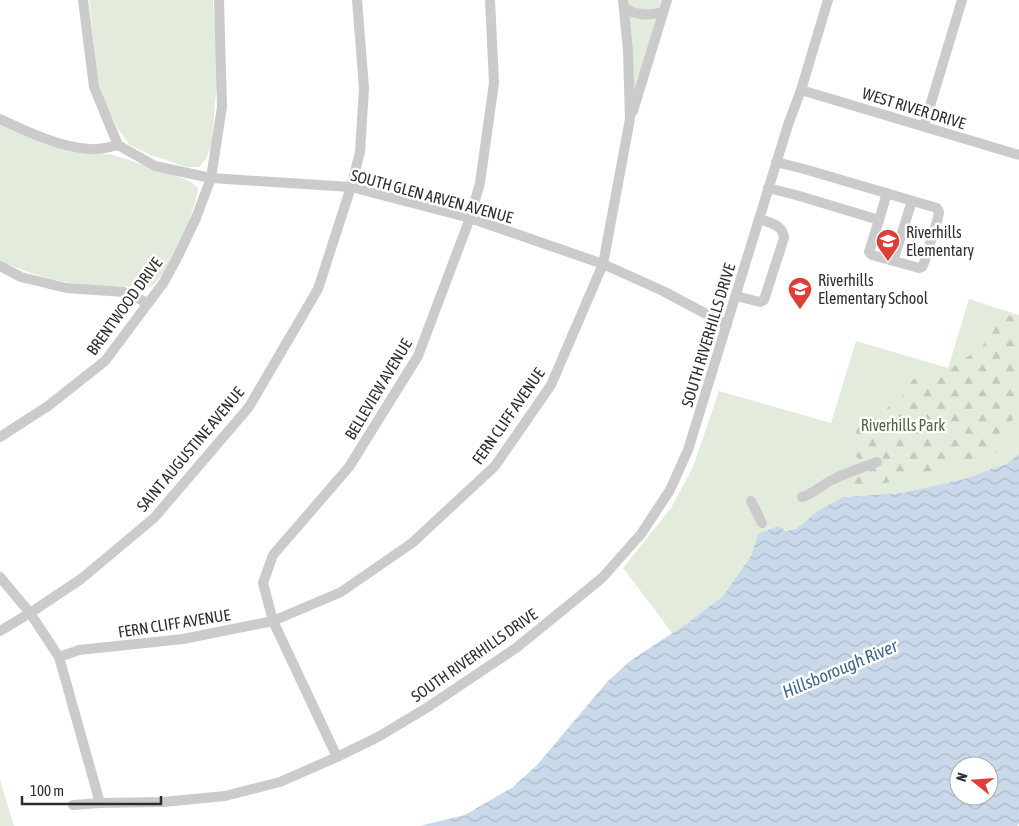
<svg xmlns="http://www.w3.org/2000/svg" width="1019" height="826" font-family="'Asap Condensed',sans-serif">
	<defs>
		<pattern id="forest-firs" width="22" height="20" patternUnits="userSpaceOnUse" patternTransform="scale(1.25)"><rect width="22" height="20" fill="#e2ebdc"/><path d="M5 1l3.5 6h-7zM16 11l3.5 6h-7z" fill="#c2cabd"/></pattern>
		<pattern id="water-waves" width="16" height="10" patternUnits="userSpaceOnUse" patternTransform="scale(1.25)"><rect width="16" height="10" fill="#c9d9ea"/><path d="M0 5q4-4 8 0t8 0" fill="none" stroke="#adbbc9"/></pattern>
	</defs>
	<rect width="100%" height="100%" fill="#fff"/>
	<!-- green -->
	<g fill="#e2ebdc">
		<polygon points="89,0 213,0 218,67 212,143 206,159 199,167 187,167 148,154 130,145 118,129 104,100 97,77 93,35"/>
		<polygon points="626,0 661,0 633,100"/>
		<path d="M0,124L30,138L55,146L113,155L169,173L191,182L198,188C194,215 172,269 151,287C136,285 120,287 105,287C68,285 33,276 0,261Z"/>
		<polygon points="969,299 1019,315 1019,454 1008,463 964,479 902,493 843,497 817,511 796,529 758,534 751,556 723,596 686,624 672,633 652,606 623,568 671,508 693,467 719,391 831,423 856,341 948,368"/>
		<polygon points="0,780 14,826 0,826"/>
	</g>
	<!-- forest -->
	<polygon fill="url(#forest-firs)" points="1004,313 1019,319 1019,403 1001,450 992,455 892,482 839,489 847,476 860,463 852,448 857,429 874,419 903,395 913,379 939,376 982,347"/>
	<!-- water -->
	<path fill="url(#water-waves)" fill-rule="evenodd" d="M1019,454V823L1017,826H419L465,815L513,787L537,765L607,682L630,661L686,624L723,596L751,556L758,534L778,526L785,531L796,529L817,511L843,497L902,493L964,479L1008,463ZM959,766H989V796H959Z"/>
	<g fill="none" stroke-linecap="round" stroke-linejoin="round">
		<!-- minor -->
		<g stroke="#cbcbcb" stroke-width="10">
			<polyline points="83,0 94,87 118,145 155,166 211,178 351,187 470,218 603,264 663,291 727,325"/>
			<path d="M624,8C639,16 647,16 663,12"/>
			<polyline points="801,90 1019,155"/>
			<polyline points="633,111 667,0"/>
			<path d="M0,119C28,132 59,147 90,149C99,150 109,147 118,145"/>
			<polyline points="924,126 962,0"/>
			<polyline points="768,188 796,195 879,220 869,252 872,255 919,268 922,267 924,263 938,218 939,212 937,208 804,169 776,162"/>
			<polyline points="879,220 887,193"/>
			<polyline points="893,261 912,201"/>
			<polyline points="0,266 21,277 66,288 124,292 148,303"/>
			<path d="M736,296L760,302L764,300L784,238C783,225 771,223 759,219"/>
			<polyline points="0,437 48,406 105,361 164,282 178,256 196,218 211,178 222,107 219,0"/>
			<path d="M802,497C811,495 821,486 830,481C845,473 861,468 877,462"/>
			<polyline points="751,501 762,523"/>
			<polyline points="0,577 30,613 59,657 100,803 163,802 225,796 280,782 337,757 378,737 428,707 516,648 602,578 641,534 670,490 688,450 788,125 801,90 828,0"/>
			<polyline points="0,631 30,613 81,579 154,518 249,407 318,289 351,187 360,152 364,88 357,0"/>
			<polyline points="59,657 79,650 183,639 273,621 341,592 412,543 495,466 551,385 603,264 630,119 628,51 623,0"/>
			<polyline points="337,757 273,621 263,583 273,555 349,467 418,356 470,218 480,183 494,83 490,0"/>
			<polyline points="73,805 100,803"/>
		</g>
	</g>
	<!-- icons -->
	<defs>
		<symbol id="school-pin" viewBox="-11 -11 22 30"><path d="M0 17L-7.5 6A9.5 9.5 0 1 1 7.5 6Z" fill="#dd3e37" stroke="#fff"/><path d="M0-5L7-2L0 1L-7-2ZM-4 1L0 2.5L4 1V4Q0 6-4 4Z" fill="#fff"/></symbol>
	</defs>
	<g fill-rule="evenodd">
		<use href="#school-pin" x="874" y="227" width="28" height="38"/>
		<use href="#school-pin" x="786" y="275" width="28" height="38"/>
	</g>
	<g text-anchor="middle" stroke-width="5" stroke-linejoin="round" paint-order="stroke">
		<!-- street labels -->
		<g font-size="16" fill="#2e2e2e" stroke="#fff">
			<text transform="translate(914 108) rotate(17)" y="6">WEST RIVER DRIVE</text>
			<text transform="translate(432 196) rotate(15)" y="6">SOUTH GLEN ARVEN AVENUE</text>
			<text transform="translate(124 306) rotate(-54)" y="6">BRENTWOOD DRIVE</text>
			<text transform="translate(708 335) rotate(-73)" y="6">SOUTH RIVERHILLS DRIVE</text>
			<text transform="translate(378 389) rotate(-59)" y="6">BELLEVIEW AVENUE</text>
			<text transform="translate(508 416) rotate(-55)" y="6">FERN CLIFF AVENUE</text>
			<text transform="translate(190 449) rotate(-50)" y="6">SAINT AUGUSTINE AVENUE</text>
			<text transform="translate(174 623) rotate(-9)" y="6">FERN CLIFF AVENUE</text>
			<text transform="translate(474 655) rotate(-35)" y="6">SOUTH RIVERHILLS DRIVE</text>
		</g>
		<!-- poi labels -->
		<g font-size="16" fill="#2e2e2e" stroke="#fff" text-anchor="start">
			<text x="906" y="238">Riverhills<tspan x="906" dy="18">Elementary</tspan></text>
			<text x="818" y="286">Riverhills<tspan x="818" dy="18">Elementary School</tspan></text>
		</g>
		<!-- park labels -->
		<g font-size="16" fill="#4c683d" stroke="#fff">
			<text x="903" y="431">Riverhills Park</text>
		</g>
		<!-- water labels -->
		<g font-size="18" font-style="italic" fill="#3f668c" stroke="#fff">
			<text transform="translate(840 669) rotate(-23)" y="6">Hillsborough River</text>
		</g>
	</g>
	<!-- north arrow -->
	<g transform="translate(974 781) rotate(287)"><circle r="24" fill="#ffffff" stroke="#ababab"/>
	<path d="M0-4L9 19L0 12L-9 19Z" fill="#dd3e37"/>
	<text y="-8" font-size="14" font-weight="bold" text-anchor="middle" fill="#2e2e2e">N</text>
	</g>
	<!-- scale -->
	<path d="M22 796v8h139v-8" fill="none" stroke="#2e2e2e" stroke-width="2.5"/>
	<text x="30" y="796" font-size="15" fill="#2e2e2e" stroke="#ffffff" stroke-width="4" paint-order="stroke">100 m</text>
</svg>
